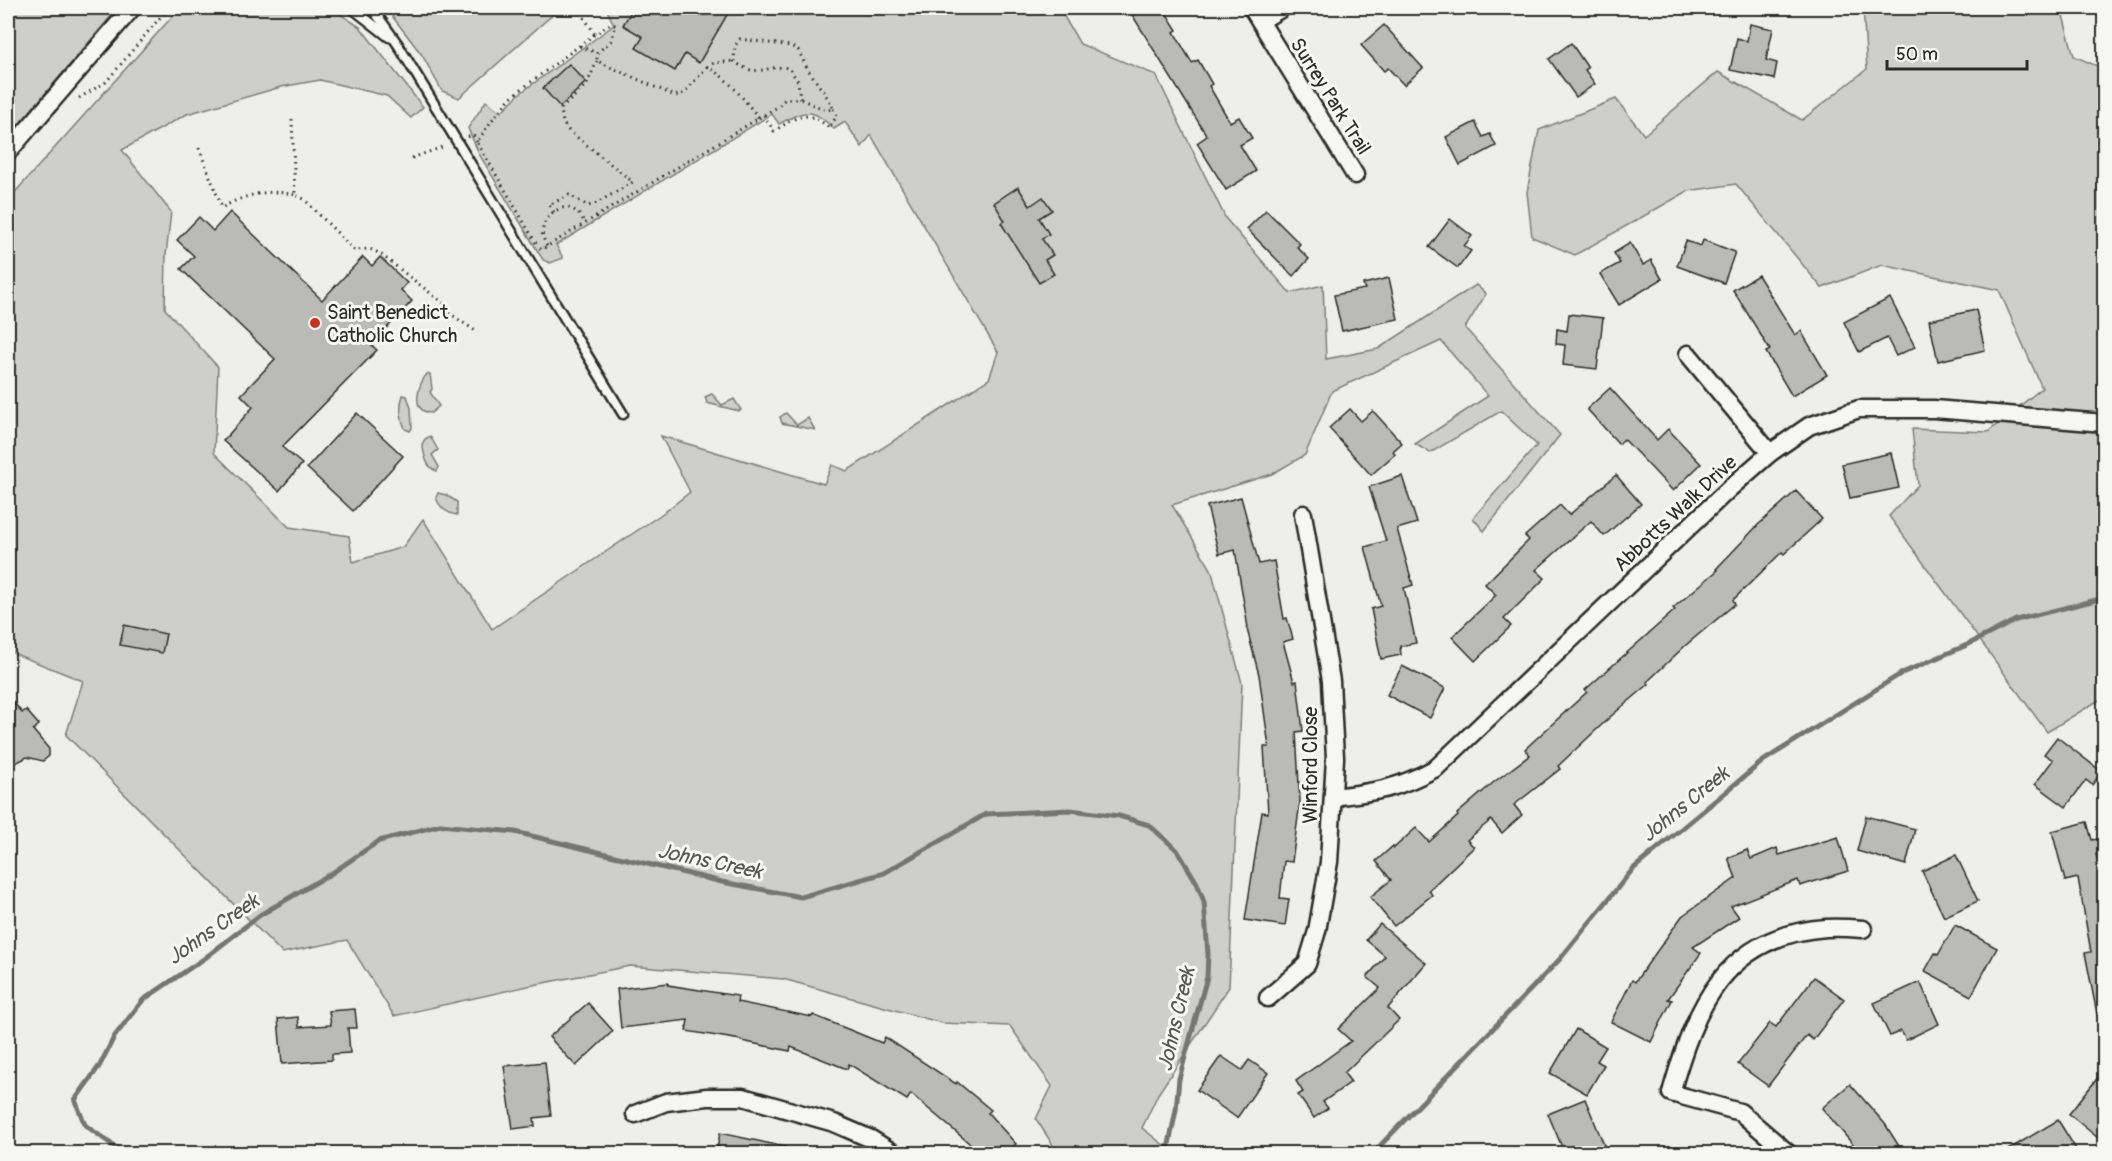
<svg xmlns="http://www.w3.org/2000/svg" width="2112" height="1161" font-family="Pangolin,sans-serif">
	<rect width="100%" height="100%" fill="#eeeeea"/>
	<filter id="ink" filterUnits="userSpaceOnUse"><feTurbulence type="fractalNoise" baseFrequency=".0167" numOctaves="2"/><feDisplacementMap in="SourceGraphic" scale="12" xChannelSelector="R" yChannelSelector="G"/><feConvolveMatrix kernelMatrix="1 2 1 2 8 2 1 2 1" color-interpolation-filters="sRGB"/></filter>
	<g filter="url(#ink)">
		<!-- green -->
		<g fill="#cececa" stroke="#7c7c7a" stroke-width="1.5">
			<polygon points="8,8 118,8 8,137"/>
			<path d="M180,8H331L360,27L423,107L411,118L387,96L320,80L281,87L187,114L122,150L171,212L166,255L165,309L218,367L214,453L289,527L349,536L353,562L403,547L423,519L492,629L666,511L690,492L661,436L824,484L832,465L847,471L989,379L998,352L871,135L862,147L845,122L834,129C811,106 806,110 779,124L772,114L556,245L563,258L550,263L543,260L479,154L468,128L486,101L501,112L519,94L614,25L606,8H1059L1080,44L1156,75L1226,219L1290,293L1323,285L1326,359L1378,349L1476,285L1486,294L1465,328L1560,435L1484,531L1473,518L1537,445L1501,411L1430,453L1415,444L1488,396L1441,341L1332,391L1305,455L1272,474L1172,505L1211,569L1242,683L1229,987L1158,1094L1142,1128L1174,1153H1058L1036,1119L1052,1086L1010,1026L942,1023L783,979L630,966L528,986L394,1016L347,940L282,953L66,735L83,681L10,652L8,649V200Z"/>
			<polygon points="386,8 560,8 459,98 442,91 422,55"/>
			<polygon points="1863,8 2061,8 2074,56 2104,69 2104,697 2047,732 1889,516 1918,485 1912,429 1988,432 2042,388 1999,290 1882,265 1822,288 1736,184 1688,191 1575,255 1532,237 1527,192 1539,130 1616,99 1644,135 1718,72 1802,120 1867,69"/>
			<path d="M427,374H430L432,389L430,392L439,406L431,413C410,411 418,384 427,374Z"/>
			<polygon points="712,394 722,405 734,399 741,410 739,411 707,403 705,397"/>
			<path d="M403,395L407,396L411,408L412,428L410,431L405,429C401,419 399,406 403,395Z"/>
			<polygon points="786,413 797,425 808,418 815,430 782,423 780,417"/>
			<path d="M430,436L438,450L432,455L439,467L437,471C425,467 425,455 422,444L425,439Z"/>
			<path d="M438,493L446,495L457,502V515C447,514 440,507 436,498Z"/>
		</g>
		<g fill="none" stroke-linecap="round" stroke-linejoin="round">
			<!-- stream -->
			<g stroke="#757573" stroke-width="5">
				<polyline points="125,1154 85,1125 75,1100 100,1065 114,1037 143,1000 205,958 260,915 332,873 379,841 440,825 515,832 722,882 801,897 884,873 986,814 1070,810 1119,816 1149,825 1177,850 1197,883 1204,902 1208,954 1207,977 1179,1079 1176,1110 1167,1154"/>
				<polyline points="1372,1154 1560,959 1633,869 1763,761 1902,673 1967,645 2016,620 2104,598"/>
			</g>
		</g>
		<!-- building -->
		<g fill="#babab7" stroke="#2b2b2b" stroke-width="1.5">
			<polygon points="633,8 731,8 699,63 685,54 675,71 636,48 643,37 623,25"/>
			<polygon points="1128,8 1163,8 1177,30 1174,32 1192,63 1198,60 1212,84 1209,86 1230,122 1239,117 1252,138 1240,145 1256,171 1226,190 1197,143 1207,136"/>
			<polygon points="1750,24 1773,29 1766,60 1777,63 1774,79 1730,70 1737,38 1747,41"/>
			<polygon points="1384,25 1423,68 1404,85 1388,68 1384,71 1361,45"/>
			<polygon points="1571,43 1588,68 1585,70 1595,84 1576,97 1549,59"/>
			<polygon points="569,64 586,82 560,107 543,88"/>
			<polygon points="1475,122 1483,137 1490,134 1496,146 1460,165 1446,137"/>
			<polygon points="1018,187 1030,206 1043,197 1052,210 1039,218 1049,234 1042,239 1053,255 1045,260 1054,274 1039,283 1001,223 1005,221 994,203"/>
			<polygon points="1266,210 1300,244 1297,247 1309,259 1293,276 1247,229"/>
			<polygon points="230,212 322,300 363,257 372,266 380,257 407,283 401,290 412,301 371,345 377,350 282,447 302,464 279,491 223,441 253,407 241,395 275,359 181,269 194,256 177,240 199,217 213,231"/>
			<polygon points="1450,219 1472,236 1464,246 1471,251 1458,268 1429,247"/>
			<polygon points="1703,240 1735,252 1724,283 1677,266 1686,241 1701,246"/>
			<polygon points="1630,243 1643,265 1651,260 1662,279 1619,305 1600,274 1620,263 1614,253"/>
			<polygon points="1758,275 1795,335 1801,331 1827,375 1792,396 1766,352 1770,350 1733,290"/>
			<polygon points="1389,278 1398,319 1342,331 1334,295 1365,289 1363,284"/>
			<polygon points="1890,298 1915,347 1896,356 1887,338 1859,352 1844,322"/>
			<polygon points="1976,310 1985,350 1938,361 1929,320"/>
			<polygon points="1569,314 1603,318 1597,369 1563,365 1565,345 1556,344 1557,329 1567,331"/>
			<polygon points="1610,388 1657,440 1668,429 1701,464 1673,491 1624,439 1619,444 1587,409"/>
			<polygon points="1350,409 1361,421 1373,411 1402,443 1393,451 1395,454 1371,475 1329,428"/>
			<polygon points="357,413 403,456 353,511 307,468"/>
			<polygon points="1891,453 1899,488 1850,498 1842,464"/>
			<polygon points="1616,475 1641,504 1604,536 1591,521 1536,570 1545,578 1504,619 1511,626 1475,661 1452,637 1496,595 1485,584 1529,540 1525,536 1560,505 1569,515"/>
			<polygon points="1402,476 1417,523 1397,529 1413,585 1404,588 1416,643 1400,646 1401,655 1381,659 1371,609 1381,606 1365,547 1386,541 1369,487"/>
			<polygon points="1796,491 1822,519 1784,554 1782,552 1733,600 1735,604 1686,645 1647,682 1649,684 1610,717 1558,766 1560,769 1514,805 1522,815 1502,833 1491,820 1467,840 1474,847 1429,890 1432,895 1394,926 1370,897 1391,880 1376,861 1393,846 1394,848 1416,828 1429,842 1458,816 1457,814 1494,782 1530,755 1525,749 1587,692 1585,690 1675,610 1673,608 1718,570 1716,569 1758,525"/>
			<polygon points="1241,497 1259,564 1274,561 1284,619 1287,618 1293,639 1283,642 1294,682 1297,681 1303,731 1296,732 1300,802 1292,862 1284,861 1280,898 1289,899 1285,926 1245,920 1262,812 1268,813 1264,747 1269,747 1259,675 1247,629 1248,628 1235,550 1219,554 1207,506"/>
			<polygon points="124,625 166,634 162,653 120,645"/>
			<polygon points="1402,666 1445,688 1430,718 1387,695"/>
			<polygon points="8,695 22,713 26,710 39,725 33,730 49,749 49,756 43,761 27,757 8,767"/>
			<polygon points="2057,737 2102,772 2092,785 2086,780 2066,807 2035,784 2053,760 2044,754"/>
			<polygon points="1866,816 1915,829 1906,865 1857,851"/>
			<polygon points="2087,822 2092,840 2098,839 2102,853 2096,854 2104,889 2104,1013 2097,1014 2085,953 2091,952 2078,878 2065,881 2052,831"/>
			<polygon points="1838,837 1848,871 1800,886 1798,880 1731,906 1739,917 1693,947 1701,953 1668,999 1672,1000 1651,1042 1611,1022 1632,980 1635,982 1682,916 1736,878 1728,858 1747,850 1751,859 1777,848 1779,855"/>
			<polygon points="1956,855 1978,901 1944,917 1922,871"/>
			<polygon points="1380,924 1426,963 1388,1008 1399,1020 1344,1073 1351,1082 1323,1102 1328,1108 1314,1118 1298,1095 1303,1092 1296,1081 1351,1041 1338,1029 1380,988 1367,977 1385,956 1366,940"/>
			<polygon points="1955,925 1997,948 1971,996 1925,971 1935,953 1938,955"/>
			<polygon points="1814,977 1844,999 1813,1040 1807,1035 1768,1086 1738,1064 1770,1023 1776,1027"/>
			<polygon points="1920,982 1939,1024 1906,1040 1901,1031 1890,1036 1874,1003"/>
			<polygon points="668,983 668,985 738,996 737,1002 812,1017 813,1015 882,1043 885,1037 956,1084 957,1082 991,1110 988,1113 1016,1144 1005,1154 982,1154 911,1094 907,1100 849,1064 847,1069 791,1047 790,1051 741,1041 741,1040 686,1031 688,1020 621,1028 617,989"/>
			<polygon points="588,1003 613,1031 576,1066 549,1037"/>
			<polygon points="355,1009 357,1028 348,1028 350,1053 332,1054 332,1060 282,1064 278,1019 298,1017 299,1027 331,1025 329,1011"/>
			<polygon points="1576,1029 1606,1047 1597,1061 1604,1065 1587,1094 1550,1073"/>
			<polygon points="1221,1056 1242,1070 1249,1060 1268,1073 1237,1118 1197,1090"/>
			<polygon points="545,1062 551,1116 534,1118 535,1126 513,1129 504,1066"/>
			<polygon points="2104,1070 2104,1129 2098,1138 2069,1114"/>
			<polygon points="1850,1084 1885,1124 1904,1154 1861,1154 1822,1108"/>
			<polygon points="1585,1099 1605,1147 1589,1154 1565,1154 1548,1114"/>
			<polygon points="2058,1120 2079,1154 2001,1154"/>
			<polygon points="720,1133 786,1147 785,1154 716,1154"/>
		</g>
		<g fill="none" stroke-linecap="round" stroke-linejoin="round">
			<defs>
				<g id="lane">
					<polyline points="352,8 389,37"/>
					<polyline points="372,8 397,43 623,414"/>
				</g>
				<g id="street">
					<polyline points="1252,8 1355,175"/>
					<polyline points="1260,21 1282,8"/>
					<polyline points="8,152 132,8"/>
					<polyline points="1688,354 1770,453"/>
					<path d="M1333,797C1376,792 1397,789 1436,768L1730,488L1770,453L1809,426L1859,409H1934L2104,423"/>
					<polyline points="1268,998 1307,964 1317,931 1329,862 1335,758 1331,681 1303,514"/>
					<polyline points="635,1114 666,1102 707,1097 743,1097 834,1123 871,1139 895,1154"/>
					<path d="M1789,1154L1740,1112L1671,1093C1695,1007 1725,935 1826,928C1838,927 1851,928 1863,929"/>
				</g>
			</defs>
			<!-- lane casing -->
			<use href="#lane" stroke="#2b2b2b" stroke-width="13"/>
			<!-- street casing -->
			<use href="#street" stroke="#2b2b2b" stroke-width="21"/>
			<!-- path -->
			<g stroke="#2b2b2b" stroke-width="3" stroke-dasharray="1.5 4.5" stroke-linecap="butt">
				<polyline points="580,46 597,53"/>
				<polyline points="707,67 714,63 734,61"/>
				<polyline points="79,98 106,82 168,8"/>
				<path d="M764,115L774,131C796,118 806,107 829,128L837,116L833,109"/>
				<path d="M759,118L779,106L785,99H800L798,81L789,68C765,64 758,80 734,61L735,46L740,39L791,46L798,50L807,68L831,103L833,109L826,110L800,99"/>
				<polyline points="292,119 295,195 304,199 354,250 370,249 379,253 447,306 449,313 477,332"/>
				<polyline points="468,137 473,135 477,142"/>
				<path d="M199,148L222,208C242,195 271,188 295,195"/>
				<polyline points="412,158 445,146"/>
				<polyline points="554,212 549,205 569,195 588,206 597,203 633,182 568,130 563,123 561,109 587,84 597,61"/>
				<polyline points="536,243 477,142 492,120 511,97 595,34"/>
				<path d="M547,246C544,240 541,235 543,228C545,217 560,203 572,209C578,212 582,218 585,223"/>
				<path d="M540,248L541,250L759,118C743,99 729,78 707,67L684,93L675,96L597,61V53L611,41L616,25L610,24L595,34L583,16"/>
			</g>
			<!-- lane -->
			<use href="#lane" stroke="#f6f6f2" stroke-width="8"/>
			<!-- street -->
			<use href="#street" stroke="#f6f6f2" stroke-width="16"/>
		</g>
	</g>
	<!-- markers -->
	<circle fill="#c8321e" stroke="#f6f6f2" stroke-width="2" cx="315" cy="323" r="6"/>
	<g text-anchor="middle" stroke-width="6" stroke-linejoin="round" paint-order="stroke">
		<!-- street labels -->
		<g font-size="20" fill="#2b2b2b" stroke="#f6f6f2">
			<text transform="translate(1331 96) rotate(58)" y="7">Surrey Park Trail</text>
			<text transform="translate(1675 513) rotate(-43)" y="7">Abbotts Walk Drive</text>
			<text transform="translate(1310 765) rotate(-90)" y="7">Winford Close</text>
		</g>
		<!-- poi labels -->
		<g font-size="20" fill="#2b2b2b" stroke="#f6f6f2" text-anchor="start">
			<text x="327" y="319">Saint Benedict<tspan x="327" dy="23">Catholic Church</tspan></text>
		</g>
		<!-- water labels -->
		<g font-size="21" font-style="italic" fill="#565655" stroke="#f6f6f2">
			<text transform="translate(1685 804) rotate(-39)" y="7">Johns Creek</text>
			<text transform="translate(710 861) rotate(12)" y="7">Johns Creek</text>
			<text transform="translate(213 929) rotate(-35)" y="7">Johns Creek</text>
			<text transform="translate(1176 1019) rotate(-77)" y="7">Johns Creek</text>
		</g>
	</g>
	<!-- margin -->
	<rect width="2112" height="1161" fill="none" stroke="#f6f6f2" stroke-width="30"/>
	<rect x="15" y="15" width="2082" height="1131" fill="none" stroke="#2b2b2b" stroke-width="2" filter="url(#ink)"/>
	<!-- scale -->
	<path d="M1887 60v9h140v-9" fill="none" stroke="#2b2b2b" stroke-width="3"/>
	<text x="1896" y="60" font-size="18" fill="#2b2b2b" stroke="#f6f6f2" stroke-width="4.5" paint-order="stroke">50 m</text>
</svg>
